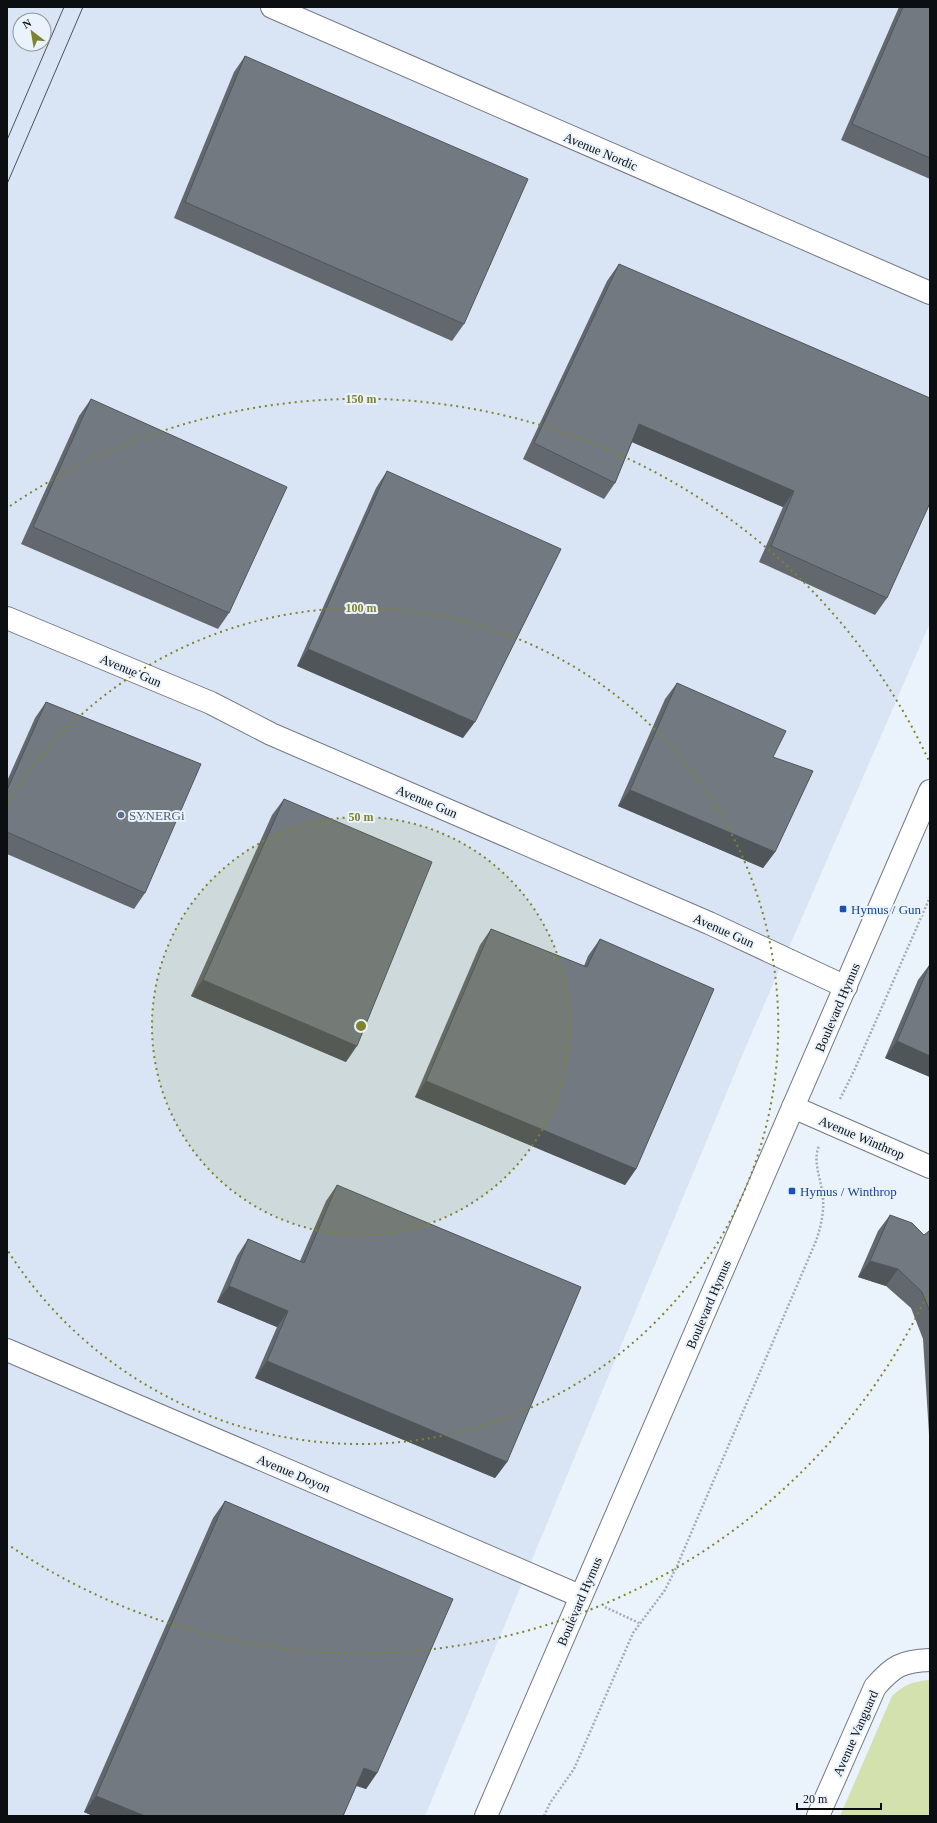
<svg xmlns="http://www.w3.org/2000/svg" width="937" height="1823" font-family="Georgia,serif">
	<rect width="100%" height="100%" fill="#eaf2fb"/>
	<!-- built -->
	<path fill="#d9e5f4" fill-rule="evenodd" d="M7,7H930V623L744,1051L425,1816H7ZM20,20H44V44H20Z"/>
	<!-- green -->
	<path fill="#d3e1af" d="M930,1680V1816H840L892,1696C904,1685 913,1681 930,1680Z"/>
	<g fill="none" stroke-linecap="round" stroke-linejoin="round">
		<defs>
			<g id="street">
				<polyline points="272,7 930,293"/>
				<polyline points="7,618 211,703 271,734 709,923 846,987"/>
				<polyline points="793,1107 930,1167"/>
				<polyline points="7,1350 580,1596"/>
				<path d="M818,1816L875,1687C893,1666 902,1661 930,1660"/>
			</g>
			<polyline id="secondary" points="486,1816 930,791"/>
		</defs>
		<!-- street casing -->
		<use href="#street" stroke="#737981" stroke-width="24"/>
		<!-- secondary casing -->
		<use href="#secondary" stroke="#737981" stroke-width="24"/>
		<!-- path -->
		<g stroke="#a5acb3" stroke-width="2.5" stroke-dasharray="2 2" stroke-linecap="butt">
			<polyline points="840,1099 854,1071 930,897"/>
			<polyline points="605,1607 639,1623"/>
			<path d="M544,1816L550,1803L574,1769L633,1633L665,1590L677,1566L816,1241C821,1227 824,1212 823,1198C822,1181 812,1162 819,1146"/>
		</g>
		<!-- street -->
		<use href="#street" stroke="#fff" stroke-width="22"/>
		<!-- secondary -->
		<use href="#secondary" stroke="#fff" stroke-width="22"/>
		<!-- tram -->
		<g stroke="#4d5256" stroke-width="1">
			<polyline points="7,140 64,7"/>
			<polyline points="7,184 83,7"/>
		</g>
	</g>
	<!-- wall -->
	<g fill="#63686f">
		<polygon points="899,7 930,7 930,179 841,140"/>
		<polygon points="245,56 464,324 452,341 174,218 234,72"/>
		<polygon points="619,264 887,598 875,615 759,562 783,507 632,442 615,483 604,499 523,459 607,281"/>
		<polygon points="91,399 229,613 218,629 21,544 79,416"/>
		<polygon points="387,471 463,738 297,666 376,488"/>
		<polygon points="677,683 773,757 775,852 763,868 618,806 665,699"/>
		<polygon points="46,702 145,893 134,909 7,854 7,781 35,718"/>
		<polygon points="284,799 346,1062 191,996 272,815"/>
		<polygon points="491,929 584,966 588,956 600,939 636,1169 625,1185 415,1097 480,945"/>
		<polygon points="930,964 930,1077 885,1058 918,980"/>
		<polygon points="337,1185 507,1462 495,1478 255,1378 277,1327 217,1302 237,1256 248,1239 300,1261 326,1201"/>
		<polygon points="890,1215 924,1235 930,1233 930,1450 923,1339 911,1308 886,1286 858,1277 878,1231"/>
		<polygon points="225,1501 377,1773 366,1789 356,1786 343,1816 93,1816 84,1812 213,1518"/>
	</g>
	<!-- shaded-wall -->
	<g fill="#50555a">
		<polygon points="639,424 794,491 783,507 627,440"/>
		<polygon points="308,649 475,722 463,738 297,666"/>
		<polygon points="630,790 775,852 763,868 618,806"/>
		<polygon points="203,980 357,1046 346,1062 191,996"/>
		<polygon points="897,1041 930,1056 930,1077 885,1058"/>
		<polygon points="426,1081 636,1169 625,1185 415,1097"/>
		<polygon points="870,1261 898,1269 886,1286 858,1277"/>
		<polygon points="229,1286 288,1311 277,1327 217,1302"/>
		<polygon points="267,1361 507,1462 495,1478 255,1378"/>
		<polygon points="364,1768 377,1773 366,1789 353,1784"/>
		<polygon points="96,1796 145,1816 93,1816 84,1812"/>
	</g>
	<!-- building -->
	<g fill="#737981" stroke="#50555a">
		<polygon points="903,7 930,7 930,158 852,124"/>
		<polygon points="245,56 528,179 464,324 185,202"/>
		<polygon points="619,264 930,398 930,503 887,598 771,546 794,491 639,424 615,483 534,443"/>
		<polygon points="91,399 287,487 229,613 33,527"/>
		<polygon points="387,471 561,549 475,722 308,649"/>
		<polygon points="677,683 786,731 773,757 813,771 775,852 630,790"/>
		<polygon points="46,702 201,764 145,893 7,832 7,790"/>
		<polygon points="284,799 432,862 357,1046 203,980"/>
		<polygon points="491,929 587,967 600,939 714,989 636,1169 426,1081"/>
		<polygon points="930,964 930,1056 897,1041"/>
		<polygon points="337,1185 581,1287 507,1462 267,1361 288,1311 229,1286 248,1239 304,1263"/>
		<polygon points="890,1215 912,1223 924,1235 929,1231 930,1233 930,1312 922,1292 898,1269 870,1261"/>
		<polygon points="225,1501 453,1599 377,1773 364,1768 343,1816 145,1816 96,1796"/>
	</g>
	<!-- distance rings -->
	<circle cx="361" cy="1026" r="209" fill="#7f832d" fill-opacity=".12"/>
	<g fill="none" stroke="#7f832d" stroke-width="2" stroke-dasharray="2 4">
		<circle cx="361" cy="1026" r="209"/>
		<path d="M8 801A418 418 0 1 1 8 1251"/>
		<path d="M929 1291A627 627 0 0 1 10 1546M10 506A627 627 0 0 1 929 761"/>
	</g>
	<!-- markers -->
	<circle fill="#5c6f8a" stroke="#eaf2fb" stroke-width="1.5" cx="121" cy="815" r="4"/>
	<g fill="#1a4fb4" stroke="#eaf2fb" stroke-width="1.5">
		<rect x="839" y="905" width="8" height="8" rx="2"/>
		<rect x="788" y="1187" width="8" height="8" rx="2"/>
	</g>
	<g text-anchor="middle" stroke-width="4" stroke-linejoin="round" paint-order="stroke">
		<!-- street labels -->
		<g font-size="13" fill="#0c0f11" stroke="#eaf2fb">
			<text transform="translate(601 151) rotate(23)" y="5">Avenue Nordic</text>
			<text transform="translate(131 670) rotate(23)" y="5">Avenue Gun</text>
			<text transform="translate(427 801) rotate(23)" y="5">Avenue Gun</text>
			<text transform="translate(724 930) rotate(24)" y="5">Avenue Gun</text>
			<text transform="translate(837 1007) rotate(-67)" y="5">Boulevard Hymus</text>
			<text transform="translate(862 1137) rotate(23)" y="5">Avenue Winthrop</text>
			<text transform="translate(708 1304) rotate(-67)" y="5">Boulevard Hymus</text>
			<text transform="translate(294 1473) rotate(23)" y="5">Avenue Doyon</text>
			<text transform="translate(579 1601) rotate(-67)" y="5">Boulevard Hymus</text>
			<text transform="translate(855 1733) rotate(-66)" y="5">Avenue Vanguard</text>
		</g>
		<!-- service labels -->
		<g font-size="13" fill="#4e5e75" stroke="#eaf2fb" text-anchor="start">
			<text x="129" y="820">SYNERGi</text>
		</g>
		<!-- transit labels -->
		<g font-size="13" fill="#164399" stroke="#eaf2fb" text-anchor="start">
			<text x="851" y="914">Hymus / Gun</text>
			<text x="800" y="1196">Hymus / Winthrop</text>
		</g>
	</g>
	<circle cx="361" cy="1026" r="6" fill="#7f832d" stroke="#eaf2fb" stroke-width="2"/>
	<g font-size="12" text-anchor="middle" font-weight="bold" fill="#7f832d" stroke="#eaf2fb" stroke-width="4" stroke-linejoin="round" paint-order="stroke">
		<text x="361" y="403">150 m</text>
		<text x="361" y="612">100 m</text>
		<text x="361" y="821">50 m</text>
	</g>
	<!-- border -->
	<rect width="937" height="1823" fill="none" stroke="#0c0f11" stroke-width="16"/>
	<!-- north arrow -->
	<g transform="translate(32 32) rotate(329)"><circle r="19" fill="#eaf2fb" stroke="#91979d"/>
	<path d="M0-3L7 15L0 10L-7 15Z" fill="#7f832d"/>
	<text y="-6" font-size="11" font-weight="bold" text-anchor="middle" fill="#0c0f11">N</text>
	</g>
	<!-- scale -->
	<path d="M797 1803v6h84v-6" fill="none" stroke="#0c0f11" stroke-width="2"/>
	<text x="803" y="1803" font-size="12" fill="#0c0f11" stroke="#eaf2fb" stroke-width="3" paint-order="stroke">20 m</text>
</svg>
